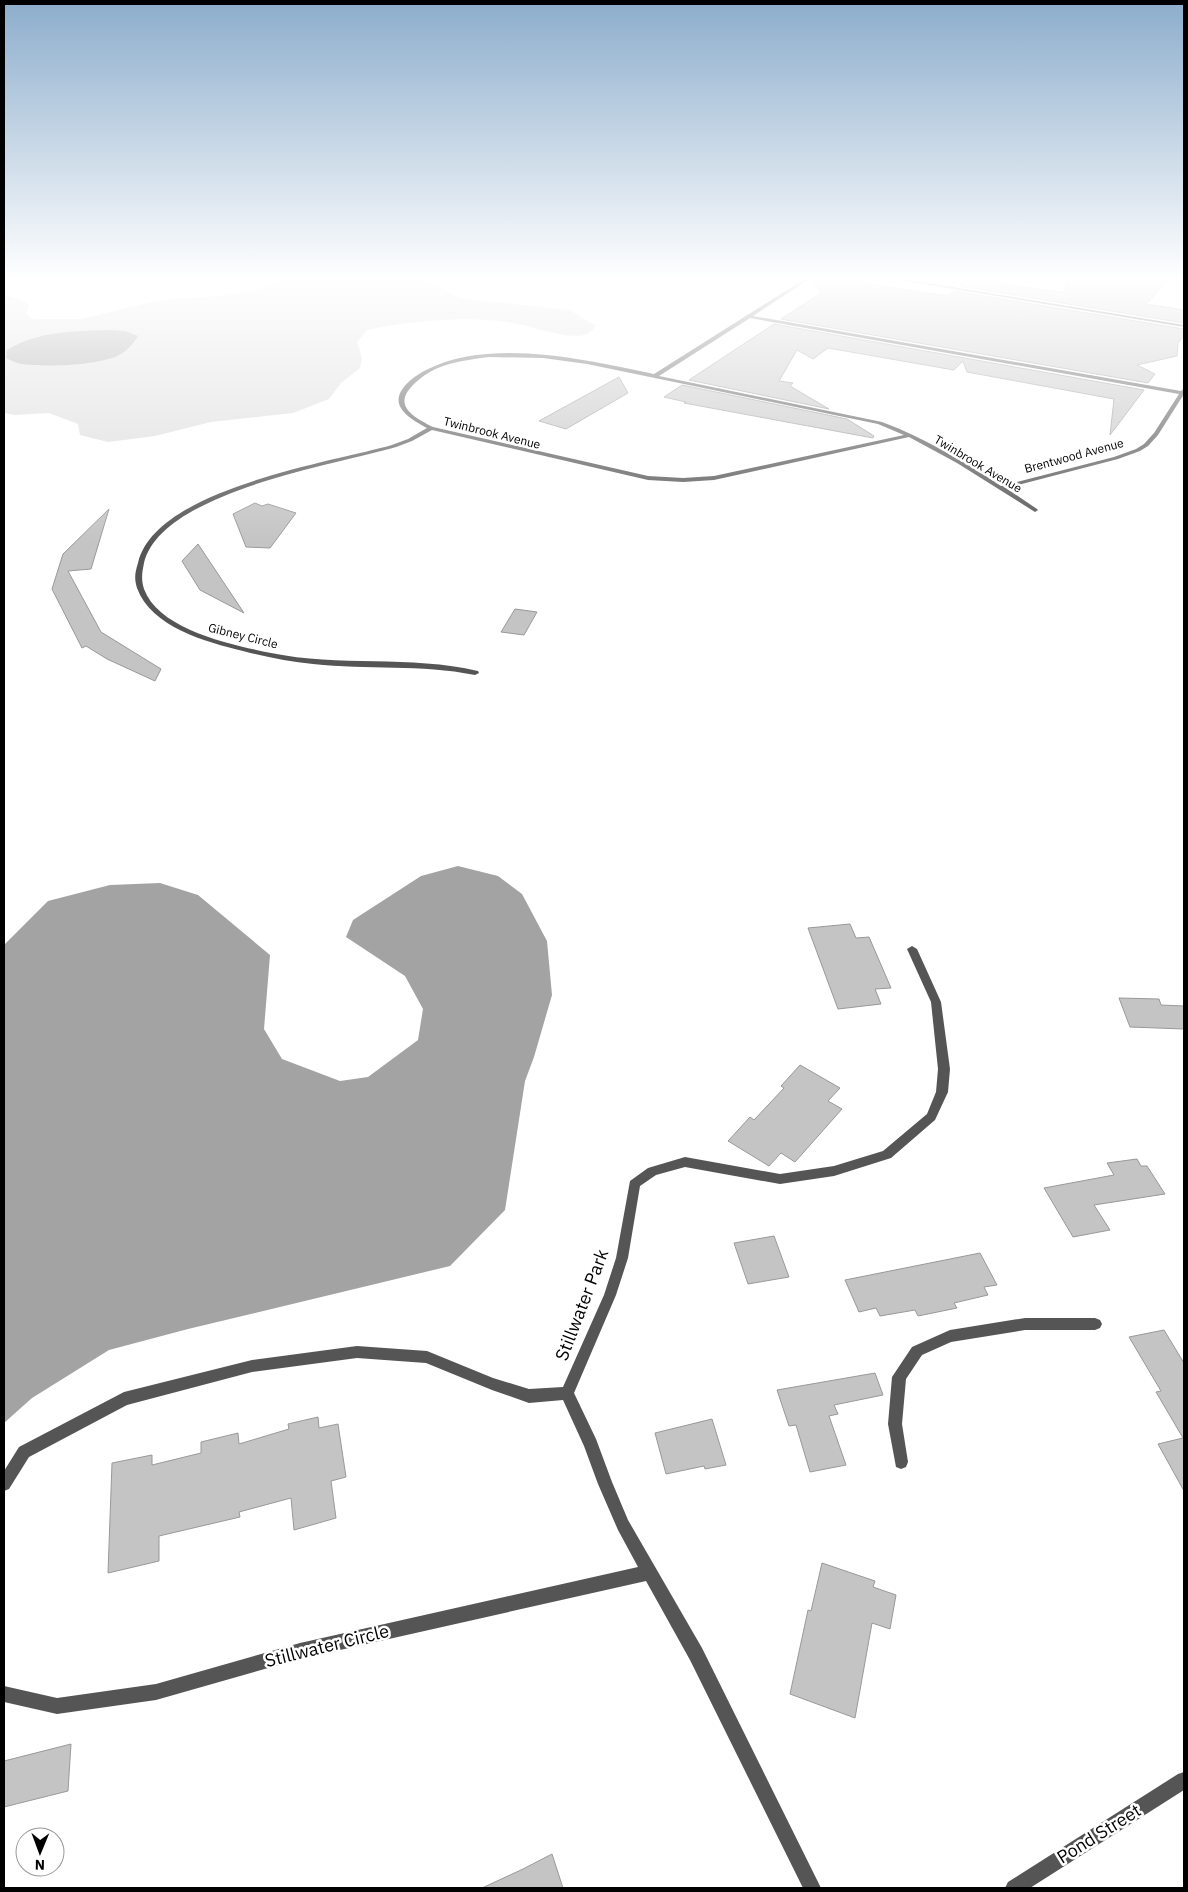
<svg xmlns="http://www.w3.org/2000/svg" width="1188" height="1892" font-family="'IBM Plex Sans',sans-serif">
	<rect width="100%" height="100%" fill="#fff"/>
	<!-- green -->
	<path fill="#dcdcdc" d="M282,280H422L460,298L569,310L596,326C593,329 590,332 587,334C574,340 541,330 527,326C478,314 416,320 367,330L357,342L362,358L360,368L341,383L329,399L293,413L211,422L155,436L108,442L80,435L78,424L49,413L15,415L4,413V295L22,300L29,305L26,313L33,319H81L160,300L218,296L256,290Z"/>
	<!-- water -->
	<g fill="#a3a3a3">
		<path d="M111,330L125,331L138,336C133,344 127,351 119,355C98,366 44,367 21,364C16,363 11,360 6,358L7,350C37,331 76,331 111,330Z"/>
		<polygon points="458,866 498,876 522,894 547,941 552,995 534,1057 525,1081 505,1210 450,1266 188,1329 109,1350 32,1398 4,1423 4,945 48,901 110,885 160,883 198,895 270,955 264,1029 282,1059 340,1081 368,1077 418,1040 423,1009 405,976 346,937 353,920 421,876"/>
	</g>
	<!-- building -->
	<g fill="#c4c4c4" stroke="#999">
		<polygon points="813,280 844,280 947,296 954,291 1184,329 1184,336 1178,343 1177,356 1137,365 1155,374 1148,383 781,319 821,293"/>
		<polygon points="967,280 982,280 1065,293 1066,280 1169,280 1146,304 1184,310 1184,323 959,286"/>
		<polygon points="774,324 1144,390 1110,435 1114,399 967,372 963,361 954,370 828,348 813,359 797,350 779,381 793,383 790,386 829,409 689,380"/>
		<polygon points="619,377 628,393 566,429 539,421"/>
		<polygon points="682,385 847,419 874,436 873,438 684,403 686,402 664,397"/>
		<polygon points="255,503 262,506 268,504 296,513 270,548 246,547 233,514"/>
		<polygon points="109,509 91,569 68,571 101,632 161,669 155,681 107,659 86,646 82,648 52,589 63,554"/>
		<polygon points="198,544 244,613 200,590 182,561"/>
		<polygon points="515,609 537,612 524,635 501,632"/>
		<polygon points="850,924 856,938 869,937 891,988 875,989 881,1004 838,1009 808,928"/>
		<polygon points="1119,998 1159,999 1161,1005 1184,1006 1184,1029 1130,1027"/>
		<polygon points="800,1065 840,1088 828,1101 842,1109 795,1162 781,1153 769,1166 728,1141 750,1117 754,1120 784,1088 781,1086"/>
		<polygon points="1137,1159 1141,1166 1147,1166 1165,1194 1094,1205 1110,1230 1073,1237 1044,1188 1114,1175 1107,1163"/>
		<polygon points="774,1236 789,1277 748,1284 734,1243"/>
		<polygon points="980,1253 997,1285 984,1287 988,1295 954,1303 957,1308 918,1316 915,1310 880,1316 876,1308 859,1312 845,1280"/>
		<polygon points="1164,1330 1184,1363 1184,1491 1158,1444 1183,1438 1156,1392 1161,1391 1129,1337"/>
		<polygon points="875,1373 883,1395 834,1405 838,1414 829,1416 846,1465 810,1472 796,1425 789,1426 777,1390"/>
		<polygon points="318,1417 319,1428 338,1424 346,1477 331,1481 336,1518 294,1530 291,1498 239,1512 240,1517 159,1536 159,1561 108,1573 112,1463 152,1455 152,1465 201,1453 201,1442 238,1433 239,1444 289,1429 288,1424"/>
		<polygon points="712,1419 726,1465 705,1469 704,1466 666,1474 655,1433"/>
		<polygon points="822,1563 875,1581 873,1587 896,1595 890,1629 872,1623 855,1718 790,1694 808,1610 811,1611"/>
		<polygon points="71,1744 68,1791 4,1807 4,1761"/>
		<polygon points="552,1854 563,1888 482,1888 523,1869"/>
	</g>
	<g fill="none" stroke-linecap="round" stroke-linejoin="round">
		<!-- service -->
		<polygon fill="#555" fill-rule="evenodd" points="1025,1318 1095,1318 1100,1320 1102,1324 1100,1328 1095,1330 1025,1330 951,1342 922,1355 906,1379 902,1424 908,1462 906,1467 901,1469 896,1467 888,1424 892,1377 912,1347 950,1330"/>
		<!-- minor -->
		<g fill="#555" fill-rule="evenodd">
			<path d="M803,280H808L753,316L1181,391L1184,388V394L1158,435L1148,446L1140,451L1118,459L1006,488L1037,509L1038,510L1035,512L957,463L909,437L714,480L683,482L648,480L432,430L412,441L396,447C334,465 161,492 144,563C142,573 141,579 144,589C159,630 232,645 271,653C339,667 410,655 478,671L479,673L475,675C420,664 368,670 313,664C290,662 266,657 243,651C206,642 151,627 137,588C134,578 135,573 138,563C155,489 328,463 392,445L408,439L427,428C416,422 395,411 399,396C402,385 416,375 426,370C491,337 586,360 654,374ZM750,318L1179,394L1154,433L1144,444L1136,449L1114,457L1001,486C963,461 925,438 882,422L659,376ZM489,357L543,358L587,364L878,424L904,435L714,476L683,478L648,476L433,427C414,417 392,406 413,385C421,377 431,370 443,366C458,361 473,359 489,357Z"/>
			<polygon points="899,280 909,280 1184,325 1184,327"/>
			<polygon points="912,946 917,949 941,1002 950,1069 948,1092 935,1120 891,1158 834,1176 780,1184 685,1167 656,1175 640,1186 628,1258 616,1295 574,1393 596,1439 612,1482 628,1520 702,1648 821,1888 803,1888 690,1660 646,1581 300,1659 156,1700 57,1714 4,1702 4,1686 57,1698 156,1684 300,1643 638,1567 618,1530 598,1484 584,1446 563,1400 529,1403 492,1390 426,1363 357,1358 252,1372 127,1405 29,1457 9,1489 4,1491 4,1471 19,1447 124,1392 252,1360 357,1346 427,1351 493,1378 529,1389 563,1387 604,1295 616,1258 630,1181 648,1168 685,1157 780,1174 834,1166 883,1151 927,1114 936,1092 938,1069 931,1002 907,949"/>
		</g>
		<!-- tertiary -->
		<polygon fill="#555" fill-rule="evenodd" points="1184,1772 1184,1790 1030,1888 1005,1888 1008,1882 1178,1774"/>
	</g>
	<!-- sky -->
	<linearGradient id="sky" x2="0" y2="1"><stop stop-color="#8cadcc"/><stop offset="0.51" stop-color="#fff"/><stop offset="1" stop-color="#fff" stop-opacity="0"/></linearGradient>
	<rect width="1188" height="545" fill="url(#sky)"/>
	<g text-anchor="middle" stroke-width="5" stroke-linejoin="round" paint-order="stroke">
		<!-- far-street labels -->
		<g font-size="12" fill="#000" stroke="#fff">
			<text transform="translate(492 433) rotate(14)" y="4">Twinbrook Avenue</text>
			<text transform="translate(1074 456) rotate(-15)" y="4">Brentwood Avenue</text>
			<text transform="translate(978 464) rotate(31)" y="4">Twinbrook Avenue</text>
			<text transform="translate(243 636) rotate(14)" y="4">Gibney Circle</text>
		</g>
		<!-- near-street labels -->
		<g font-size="18" fill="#000" stroke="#fff">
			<text transform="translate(582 1305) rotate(-69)" y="6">Stillwater Park</text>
			<text transform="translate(327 1646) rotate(-14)" y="6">Stillwater Circle</text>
			<text transform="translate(1099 1834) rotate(-32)" y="6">Pond Street</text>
		</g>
	</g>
	<!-- border -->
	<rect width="1188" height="1892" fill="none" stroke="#000000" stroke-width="10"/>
	<!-- north arrow -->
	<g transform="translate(40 1852) rotate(181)"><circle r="24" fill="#ffffff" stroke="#999999"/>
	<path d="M0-4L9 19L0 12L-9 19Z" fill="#000000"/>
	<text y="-8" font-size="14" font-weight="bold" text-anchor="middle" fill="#000000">N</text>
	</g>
</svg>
